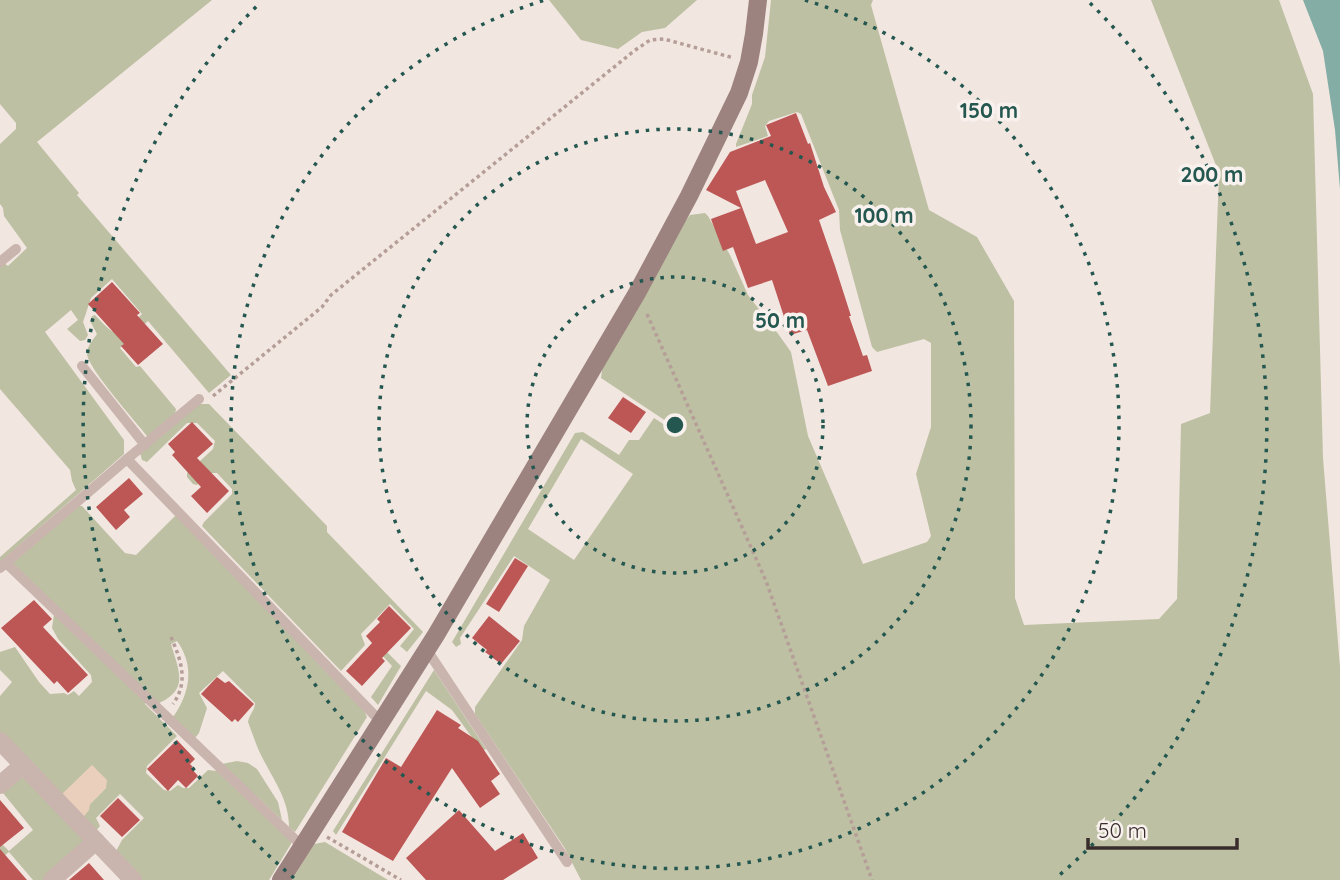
<svg xmlns="http://www.w3.org/2000/svg" width="1340" height="880" font-family="Quicksand,sans-serif">
	<rect width="100%" height="100%" fill="#f2e6e1"/>
	<!-- green -->
	<g fill="#bdc0a2" fill-rule="evenodd">
		<path d="M0,0H212L37,142L79,193L77,195L231,375L209,393L148,321L120,348L136,367L140,366L176,409L175,414L148,437C137,423 86,366 87,353C87,346 93,340 97,334L90,321L92,316L95,315C118,340 119,338 142,314L112,279L91,298L83,322L88,335L85,340L80,341L67,329L78,320L71,310L45,332L124,440V454L0,562V557L76,490L72,481L70,470L0,389V260L8,266L27,248L4,216L3,208L0,204V144L16,129V123L0,104Z"/>
		<polygon points="549,0 697,0 665,28 642,32 618,49 581,40"/>
		<path d="M771,0H873L871,5L929,210L977,237L1014,301L1015,598L1024,625L1159,619L1177,599L1181,424L1210,413L1219,173L1151,0H1279L1313,94L1323,458L1340,667V880H581L564,847L475,714V707L522,640L524,626L550,580L514,556L460,638L461,644L456,647L452,642L575,433L583,432L619,455L629,440H639L654,418L674,431L675,427L601,378L603,363L682,225L690,215L705,213L708,216L730,255L748,295L779,335L791,352L808,436L863,564L927,542L931,536L916,474L931,427V343L924,339L877,352L872,347L840,230L839,210L801,114L797,112L769,121L765,126L768,136L736,147V144L752,104V95L765,57ZM581,439L633,474L574,560L528,529Z"/>
		<polygon points="199,404 209,404 327,526 327,532 423,632 407,652 400,646 414,629 390,604 361,634 365,645 341,671 220,545 202,526 204,522 232,494 232,489 217,473 209,473 197,485 193,484 187,477 187,473 213,449 215,441 197,423 187,423 147,462 142,460 140,453"/>
		<path d="M78,506H82L125,553L136,555L175,516H179L363,708L367,717L295,832L289,827C289,801 275,782 263,759C257,748 253,735 248,722C249,715 255,710 255,703L223,671L199,693L207,708L199,733L195,738L173,717C190,693 195,666 177,641L171,644C178,669 190,689 159,703L149,694L145,704L177,736L147,766L146,773L164,790L170,791L178,785L183,788H189L208,770L217,771L291,840V844L269,880H141L115,853L122,840L144,818L120,794L96,818L100,826L95,832L82,819L90,804L106,788L60,796L0,734V696L12,682L0,670V652L15,647L39,682L50,694L64,693L68,695L74,691L79,696L92,682L91,675L58,639L52,628L55,608L13,567V563Z"/>
		<polygon points="386,651 401,666 378,705 371,697 392,666 381,654"/>
		<polygon points="434,670 486,749 482,751 452,710 426,691 336,835 333,831"/>
		<polygon points="237,761 248,763 257,769 278,802 282,820 222,764"/>
		<polygon points="19,778 26,778 85,840 45,880 33,880 9,852 0,859 0,842 9,851 33,830 3,793"/>
		<polygon points="325,842 388,880 292,880 314,844"/>
	</g>
	<!-- sand -->
	<polygon fill="#ead0bc" points="92,765 107,780 106,788 90,804 89,810 82,819 60,796"/>
	<!-- water -->
	<polygon fill="#83ada5" points="1303,0 1340,0 1340,189 1335,130 1323,51"/>
	<!-- building -->
	<g fill="#bc5755" fill-rule="evenodd">
		<path d="M796,113L808,144L810,143L824,187L836,212L819,220L835,266L851,316H849L863,356L867,355L872,371L828,386L807,330L790,335L772,280L748,288L733,247L723,251L711,219L741,208L706,190L730,152L771,136L766,125ZM765,180L788,232L756,244L736,191Z"/>
		<polygon points="112,282 140,313 137,315 163,344 138,365 121,346 124,344 88,304"/>
		<polygon points="623,397 646,412 631,433 608,418"/>
		<polygon points="192,422 213,444 197,458 229,491 207,513 191,496 201,487 172,455 175,452 168,444"/>
		<polygon points="129,478 143,494 124,510 130,517 116,530 96,507"/>
		<polygon points="515,558 528,566 499,612 486,604"/>
		<polygon points="34,600 52,619 43,627 88,675 68,693 57,681 54,684 1,628"/>
		<polygon points="389,606 411,628 382,658 385,661 362,686 346,671 372,643 366,636 380,622 377,619"/>
		<polygon points="489,616 520,641 501,664 485,652 487,650 472,638"/>
		<polygon points="217,677 225,683 229,681 254,704 238,722 235,719 232,722 201,694"/>
		<polygon points="437,710 461,725 458,728 478,741 500,774 491,781 500,794 480,808 452,768 393,861 342,832 386,758 401,767"/>
		<polygon points="177,740 195,759 190,764 193,767 191,768 198,776 186,788 178,780 168,791 147,769"/>
		<polygon points="118,798 140,820 122,837 100,816"/>
		<polygon points="0,800 24,828 0,847"/>
		<polygon points="459,810 495,851 523,833 538,858 503,880 426,880 406,858"/>
		<polygon points="0,849 27,880 0,880"/>
		<polygon points="89,863 104,880 69,880"/>
	</g>
	<g fill="none" stroke-linecap="round" stroke-linejoin="round">
		<!-- path -->
		<g stroke="#b59e98" stroke-width="3.5" stroke-dasharray="3.5 3.5" stroke-linecap="butt">
			<polyline points="647,314 766,581 872,880"/>
			<polyline points="213,396 322,307 331,295 634,51 650,40 664,39 734,58"/>
			<path d="M171,637C181,660 189,682 173,704"/>
			<polyline points="327,837 401,880"/>
		</g>
		<!-- lane -->
		<g stroke="#c9b4ae" stroke-width="10">
			<polyline points="0,262 16,249"/>
			<polyline points="82,366 145,445"/>
			<polyline points="127,459 199,399"/>
			<polyline points="6,563 302,846"/>
			<polyline points="0,568 127,459 381,722"/>
			<polyline points="427,650 567,862"/>
		</g>
		<!-- street -->
		<g stroke="#c9b4ae" stroke-width="18">
			<polyline points="0,741 133,880"/>
			<polyline points="0,785 23,765"/>
			<polyline points="52,880 96,841"/>
		</g>
		<!-- secondary -->
		<polyline stroke="#9d837f" stroke-width="18" points="281,880 436,635 637,293 689,196 739,93 749,62 754,34 758,0"/>
	</g>
	<!-- distance rings -->
	<g fill="none" stroke="#24574f" stroke-width="3.5" stroke-dasharray="3.5 7">
		<circle cx="675" cy="425" r="148"/>
		<circle cx="675" cy="425" r="296"/>
		<path d="M805 0A444 444 0 1 1 545 0"/>
		<path d="M294 878A592 592 0 0 1 260 3M1090 3A592 592 0 0 1 1056 878"/>
	</g>
	<circle cx="675" cy="425" r="10" fill="#24574f" stroke="#f9f1ee" stroke-width="3.5"/>
	<g font-size="21" text-anchor="middle" font-weight="bold" fill="#24574f" stroke="#f9f1ee" stroke-width="7" stroke-linejoin="round" paint-order="stroke">
		<text x="989" y="118">150 m</text>
		<text x="1212" y="182">200 m</text>
		<text x="884" y="223">100 m</text>
		<text x="780" y="328">50 m</text>
	</g>
	<!-- scale -->
	<path d="M1088 838v10h149v-10" fill="none" stroke="#382d2c" stroke-width="3.5"/>
	<text x="1098" y="838" font-size="21" fill="#382d2c" stroke="#f9f1ee" stroke-width="5" paint-order="stroke">50 m</text>
</svg>
